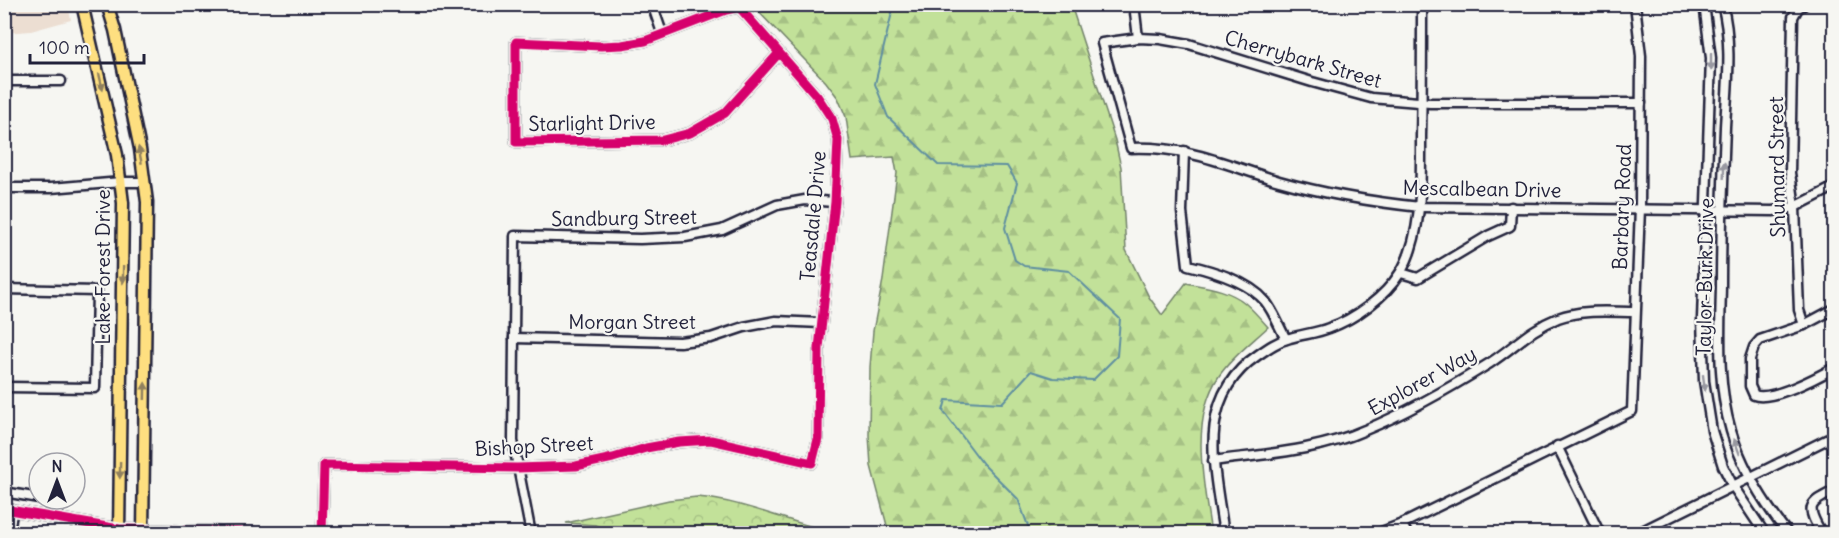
<svg xmlns="http://www.w3.org/2000/svg" width="1839" height="538" font-family="Delius,sans-serif">
	<defs>
		<pattern id="forest-firs" width="22" height="20" patternUnits="userSpaceOnUse" patternTransform="scale(1.5)"><rect width="22" height="20" fill="#c2e199"/><path d="M5 1l3.5 6h-7zM16 11l3.5 6h-7z" fill="#a6c185"/></pattern>
		<pattern id="park-crowns" width="20" height="18" patternUnits="userSpaceOnUse" patternTransform="scale(1.5)"><rect width="20" height="18" fill="#c2e199"/><path d="M2 6a3 3 0 1 1 6 0M12 15a3 3 0 1 1 6 0" fill="none" stroke="#a6c185"/></pattern>
	</defs>
	<rect width="100%" height="100%" fill="#f6f6f2"/>
	<filter id="ink" filterUnits="userSpaceOnUse"><feTurbulence type="fractalNoise" baseFrequency=".0167" numOctaves="2"/><feDisplacementMap in="SourceGraphic" scale="12" xChannelSelector="R" yChannelSelector="G"/><feConvolveMatrix kernelMatrix="1 2 1 2 8 2 1 2 1" color-interpolation-filters="sRGB"/></filter>
	<g filter="url(#ink)">
		<!-- built -->
		<polygon fill="#ecded2" points="5,4 68,5 71,20 31,31 5,33"/>
		<!-- forest -->
		<path fill="url(#forest-firs)" stroke="#72826a" stroke-width="1.5" d="M754,5H1071L1115,140L1121,167L1126,250L1149,297L1162,315L1186,283C1206,287 1228,289 1245,303C1253,310 1261,319 1268,327C1252,342 1232,357 1219,376C1189,420 1204,485 1211,533H889L871,466L869,435L870,367L873,331L883,280L897,173L894,157L852,160L846,117L838,98L826,82L756,9Z"/>
		<!-- park -->
		<path fill="url(#park-crowns)" stroke="#72826a" stroke-width="1.5" d="M697,497C745,501 789,523 836,533L615,534L595,525L566,523L669,500Z"/>
		<g fill="none" stroke-linecap="round" stroke-linejoin="round">
			<!-- stream -->
			<polyline stroke="#5f8fa0" stroke-width="2" points="894,4 875,84 888,117 938,165 1007,166 1017,183 1005,228 1015,260 1024,266 1069,271 1120,319 1117,356 1093,380 1053,378 1031,371 1002,403 946,400 943,411 983,464 1018,499 1031,534"/>
			<defs>
				<g id="minor">
					<polyline points="652,4 662,33"/>
					<polyline points="1134,4 1138,38"/>
					<polyline points="1704,4 1711,58 1702,319 1704,381 1712,431 1723,466 1733,486 1765,534"/>
					<path d="M1722,4C1733,44 1727,87 1725,127C1723,180 1721,233 1721,286C1720,335 1717,383 1731,431C1742,469 1763,502 1788,534"/>
					<polyline points="4,81 61,81"/>
					<path d="M1641,103H1430L1371,98L1312,82L1189,44L1160,39L1138,38L1102,43L1131,148C1189,146 1226,165 1279,181C1325,194 1373,202 1420,207L1773,211L1795,207L1834,187"/>
					<path d="M1184,151L1182,212L1188,265C1213,271 1248,281 1265,301C1274,312 1279,327 1286,339"/>
					<polyline points="4,188 51,188 121,182 145,182"/>
					<polyline points="1401,273 1418,278 1488,236 1510,226 1511,207"/>
					<polyline points="4,289 97,291 95,388 4,387"/>
					<path d="M1834,309L1804,325L1760,340L1754,347L1750,359V386L1754,395C1771,402 1818,377 1834,368"/>
					<polyline points="1804,325 1799,310 1795,207 1790,173 1793,17 1798,8 1805,4"/>
					<polyline points="514,338 680,342 711,338 744,327 776,321 821,323"/>
					<polyline points="1557,446 1600,534"/>
					<path d="M1213,461C1264,454 1318,451 1365,430C1409,412 1450,388 1490,363C1515,347 1528,330 1558,318C1583,309 1610,312 1635,312"/>
					<polyline points="4,492 39,498"/>
					<polyline points="42,499 55,501 59,518"/>
					<polyline points="4,509 119,529 322,534 324,465 517,468 576,466 613,458 646,448 679,442 711,440 812,463 818,439 819,348 835,202 838,140 832,119 817,96 739,7 726,10 645,41 622,45 601,46 516,42 516,142 663,140 690,133 725,113 779,53"/>
					<polyline points="1402,524 1407,534"/>
					<polyline points="8,534 13,510"/>
					<polyline points="531,534 513,441 515,236 640,239 685,237 722,230 777,205 805,200 835,202"/>
					<path d="M1224,534C1215,470 1194,398 1258,355C1268,348 1278,341 1290,338C1303,334 1317,333 1329,328C1355,319 1385,297 1400,273C1423,237 1421,178 1421,136C1422,92 1422,48 1422,4"/>
					<polyline points="1376,534 1402,524 1632,411 1640,208 1641,56 1635,4"/>
					<polyline points="1636,534 1834,436"/>
					<path d="M1822,534C1806,507 1807,504 1834,491"/>
				</g>
				<g id="major">
					<polyline points="82,4 117,155 123,203 119,534"/>
					<polyline points="107,4 115,30 140,149 147,202 143,534"/>
				</g>
			</defs>
			<!-- minor casing -->
			<use href="#minor" stroke="#22223b" stroke-width="13"/>
			<!-- major casing -->
			<use href="#major" stroke="#22223b" stroke-width="15"/>
			<!-- minor -->
			<use href="#minor" stroke="#f6f6f2" stroke-width="8"/>
			<!-- major -->
			<use href="#major" stroke="#fedf80" stroke-width="10"/>
			<defs>
				<polyline id="cycleway" points="4,509 119,529 322,534 324,465 517,468 576,466 613,458 646,448 679,442 711,440 812,463 818,439 819,348 835,202 838,140 832,119 817,96 739,7 726,10 645,41 622,45 601,46 516,42 516,142 663,140 690,133 725,113 779,53"/>
			</defs>
			<!-- cycleway casing -->
			<use href="#cycleway" stroke="#f6f6f2" stroke-width="13"/>
			<!-- cycleway -->
			<use href="#cycleway" stroke="#d6006c" stroke-width="9"/>
		</g>
		<!-- one-way arrows -->
		<defs><path id="oneway-solid" d="M-6-.8H1V-3.2L6.5 0L1 3.2V.8H-6Z" transform="scale(1.5)"/></defs>
		<g fill="#9797a0">
			<use href="#oneway-solid" transform="translate(1711 62) rotate(90)"/>
			<use href="#oneway-solid" transform="translate(1724 170) rotate(-88)"/>
			<use href="#oneway-solid" transform="translate(1704 383) rotate(83)"/>
			<use href="#oneway-solid" transform="translate(1737 447) rotate(-110)"/>
		</g>
		<g fill="#90805e">
			<use href="#oneway-solid" transform="translate(101 82) rotate(77)"/>
			<use href="#oneway-solid" transform="translate(140 155) rotate(-101)"/>
			<use href="#oneway-solid" transform="translate(123 275) rotate(91)"/>
			<use href="#oneway-solid" transform="translate(145 391) rotate(-89)"/>
			<use href="#oneway-solid" transform="translate(120 470) rotate(91)"/>
		</g>
	</g>
	<g text-anchor="middle" stroke-width="4.5" stroke-linejoin="round" paint-order="stroke">
		<!-- street labels -->
		<g font-size="20" fill="#22223b" stroke="#f6f6f2">
			<text transform="translate(1303 59) rotate(16)" y="7">Cherrybark Street</text>
			<text transform="translate(592 123) rotate(-1)" y="7">Starlight Drive</text>
			<text transform="translate(1777 167) rotate(-91)" y="7">Shumard Street</text>
			<text transform="translate(1482 189) rotate(1)" y="7">Mescalbean Drive</text>
			<text transform="translate(1622 207) rotate(-88)" y="7">Barbary Road</text>
			<text transform="translate(813 216) rotate(-85)" y="7">Teasdale Drive</text>
			<text transform="translate(624 218) rotate(-1)" y="7">Sandburg Street</text>
			<text transform="translate(103 267) rotate(-90)" y="7">Lake Forest Drive</text>
			<text transform="translate(1705 277) rotate(-89)" y="7">Taylor-Burk Drive</text>
			<text x="632" y="329">Morgan Street</text>
			<text transform="translate(1422 381) rotate(-29)" y="7">Explorer Way</text>
			<text transform="translate(534 446) rotate(-3)" y="7">Bishop Street</text>
		</g>
	</g>
	<!-- margin -->
	<rect width="1839" height="538" fill="none" stroke="#f6f6f2" stroke-width="24"/>
	<rect x="12" y="12" width="1815" height="514" fill="none" stroke="#22223b" stroke-width="2" filter="url(#ink)"/>
	<!-- north arrow -->
	<g transform="translate(57 481)"><circle r="28" fill="#f6f6f2" stroke="#a1a1a9" stroke-width="1.5"/>
	<path d="M0-4.5L10 22L0 15L-10 22Z" fill="#22223b"/>
	<text y="-9" font-size="16" font-weight="bold" text-anchor="middle" fill="#22223b">N</text>
	</g>
	<!-- scale -->
	<path d="M30 54v9h114v-9" fill="none" stroke="#22223b" stroke-width="3"/>
	<text x="39" y="54" font-size="18" fill="#22223b" stroke="#f6f6f2" stroke-width="4.5" paint-order="stroke">100 m</text>
</svg>
